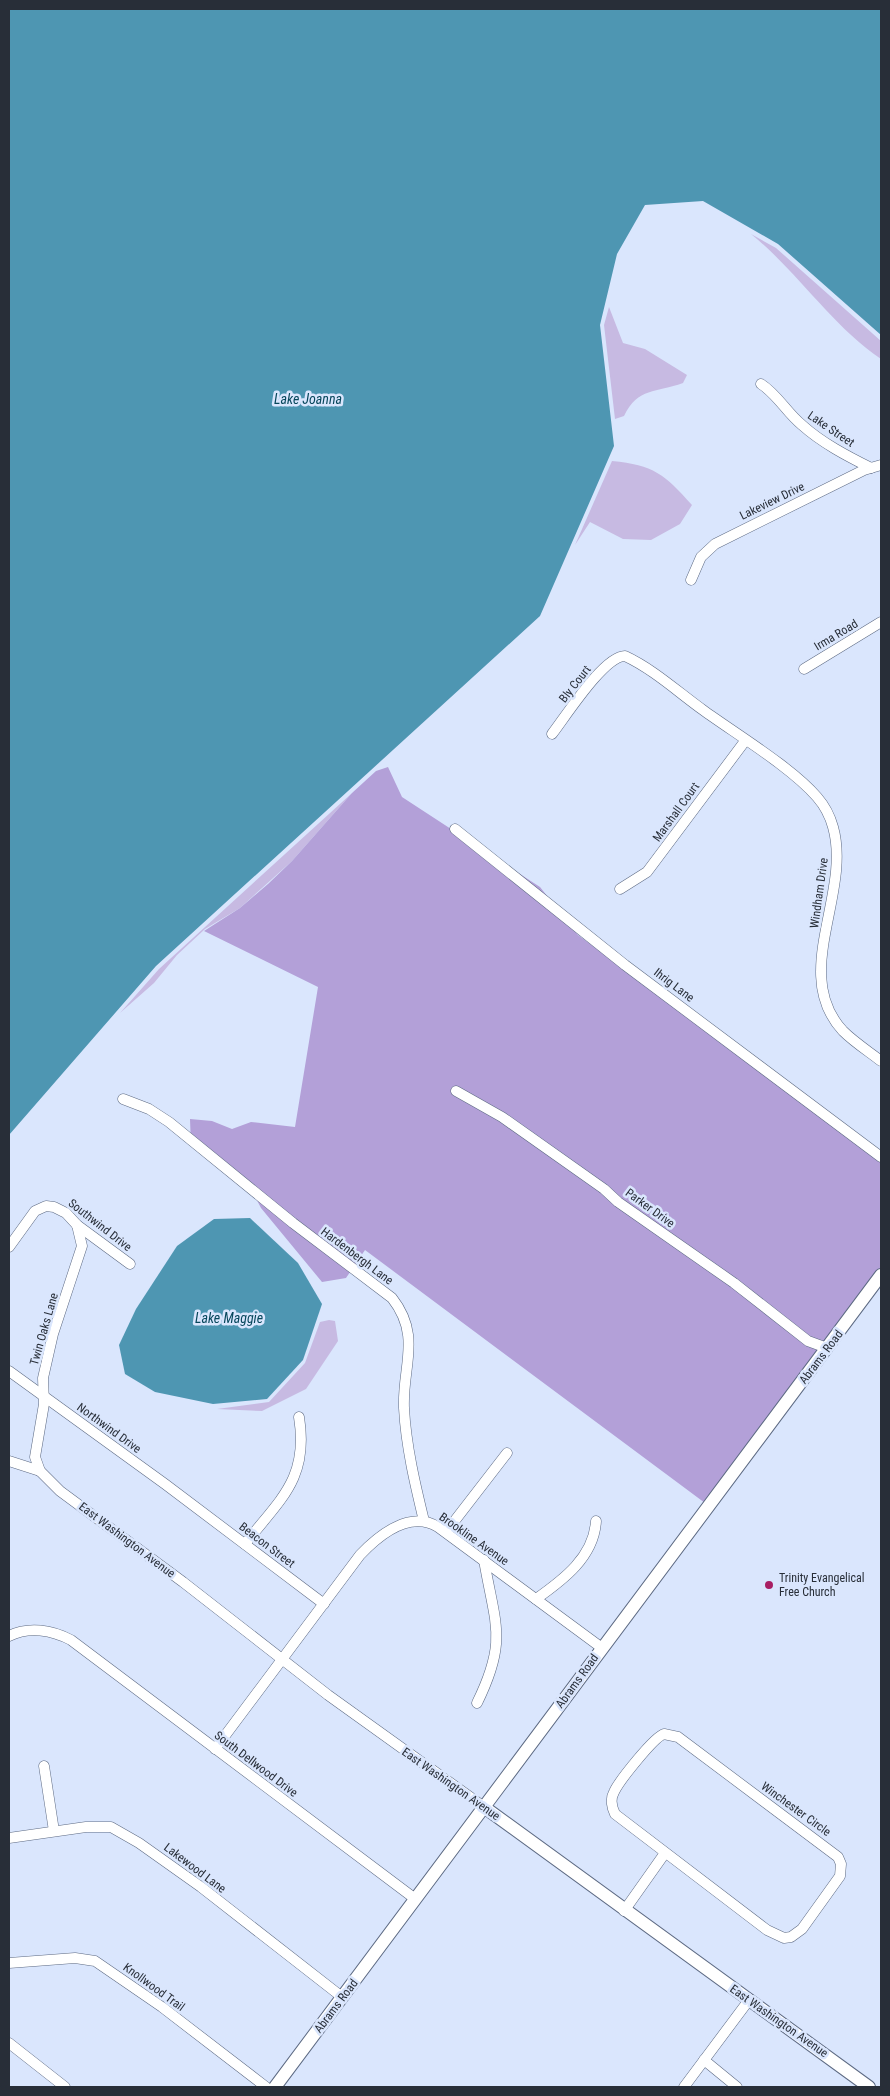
<svg xmlns="http://www.w3.org/2000/svg" width="890" height="2096" font-family="'Roboto Condensed',sans-serif">
	<rect width="100%" height="100%" fill="#dae6fd"/>
	<!-- green -->
	<g fill="#c7bae2">
		<path d="M751,234L776,248L881,341V359C831,325 798,272 751,234Z"/>
		<path d="M609,307L623,343L645,349L687,375L683,383C656,393 638,387 624,416L615,419L604,325Z"/>
		<path d="M612,461C654,465 664,474 692,505L680,524L651,540L623,539L590,522L575,545Z"/>
		<polygon points="352,793 292,861 240,908 205,929 177,955 154,983 120,1013 159,969"/>
		<polygon points="329,1320 335,1321 338,1341 306,1389 262,1411 217,1409 269,1402 305,1363 320,1322"/>
	</g>
	<!-- forest -->
	<polygon fill="#b3a0d8" points="388,767 402,797 540,887 578,935 881,1157 881,1268 705,1503 365,1250 346,1278 322,1282 261,1208 249,1185 191,1146 190,1119 212,1121 232,1129 251,1122 295,1127 318,987 204,931 240,908 268,884 292,861 352,793 376,771"/>
	<!-- water -->
	<g fill="#4e96b2">
		<polygon points="9,9 881,9 881,335 778,244 703,201 645,205 617,254 600,325 614,446 540,616 156,966 9,1135"/>
		<polygon points="250,1218 298,1263 322,1304 303,1360 267,1399 213,1404 155,1392 125,1374 119,1345 136,1309 177,1246 214,1219"/>
	</g>
	<g fill="none" stroke-linecap="round" stroke-linejoin="round">
		<defs>
			<g id="minor">
				<path d="M761,384C778,395 786,412 802,425C822,443 847,456 871,468"/>
				<polyline points="691,580 701,557 715,544 864,470 881,465"/>
				<polyline points="804,669 881,622"/>
				<path d="M552,734C566,716 604,656 625,656C653,669 678,692 703,710C736,734 791,767 817,797C824,805 830,816 833,827C852,894 790,974 843,1031C854,1042 868,1051 881,1061"/>
				<polyline points="455,829 625,965 881,1157"/>
				<polyline points="620,889 647,872 745,741"/>
				<polyline points="456,1091 502,1117 604,1189 618,1202 734,1283 808,1341 827,1348"/>
				<path d="M123,1099L149,1109L169,1122L293,1223L392,1298C422,1336 402,1367 404,1408C406,1446 415,1484 424,1521"/>
				<polyline points="77,1225 82,1246 53,1334 43,1378 44,1404 35,1457 40,1471 60,1491 183,1582 328,1695 484,1807"/>
				<polyline points="9,1247 35,1211 46,1206 54,1207 66,1213 77,1225 130,1264"/>
				<polyline points="9,1371 165,1484 324,1604"/>
				<polyline points="9,1461 40,1471"/>
				<polyline points="446,1532 507,1453"/>
				<path d="M245,1544C280,1499 309,1479 299,1417"/>
				<path d="M536,1599C563,1580 594,1557 596,1521"/>
				<path d="M9,1636C29,1626 52,1630 71,1640L414,1898"/>
				<path d="M477,1703C508,1640 495,1625 484,1560"/>
				<path d="M664,1734L678,1737L838,1857L841,1864L840,1876L802,1929L791,1937L784,1938L767,1930L615,1814C612,1808 610,1799 614,1792C619,1781 654,1737 664,1734Z"/>
				<path d="M215,1749L360,1555C379,1535 410,1510 438,1527L602,1648"/>
				<polyline points="44,1766 54,1831"/>
				<polyline points="9,1838 86,1827 111,1827 139,1843 201,1887 342,1997"/>
				<polyline points="624,1911 665,1853"/>
				<polyline points="9,1963 75,1958 95,1961 162,2007 266,2087"/>
				<polyline points="9,2043 65,2087"/>
				<polyline points="704,2060 737,2087"/>
				<polyline points="684,2087 749,2000"/>
			</g>
			<g id="tertiary">
				<polyline points="484,1807 869,2087"/>
				<polyline points="275,2087 881,1275"/>
			</g>
		</defs>
		<!-- minor casing -->
		<use href="#minor" stroke="#5d6a83" stroke-width="11"/>
		<!-- tertiary casing -->
		<use href="#tertiary" stroke="#5d6a83" stroke-width="14"/>
		<!-- minor -->
		<use href="#minor" stroke="#fff" stroke-width="10"/>
		<!-- tertiary -->
		<use href="#tertiary" stroke="#fff" stroke-width="12"/>
	</g>
	<!-- markers -->
	<circle fill="#a81e63" stroke="#dae6fd" stroke-width="2" cx="769" cy="1585" r="5"/>
	<g text-anchor="middle" stroke-width="5" stroke-linejoin="round" paint-order="stroke">
		<!-- street labels -->
		<g font-size="12" fill="#282e38" stroke="#dae6fd">
			<text transform="translate(831 429) rotate(34)" y="4">Lake Street</text>
			<text transform="translate(772 501) rotate(-26)" y="4">Lakeview Drive</text>
			<text transform="translate(836 635) rotate(-31)" y="4">Irma Road</text>
			<text transform="translate(575 684) rotate(-52)" y="4">Bly Court</text>
			<text transform="translate(676 812) rotate(-54)" y="4">Marshall Court</text>
			<text transform="translate(819 893) rotate(-82)" y="4">Windham Drive</text>
			<text transform="translate(674 985) rotate(37)" y="4">Ihrig Lane</text>
			<text transform="translate(650 1208) rotate(36)" y="4">Parker Drive</text>
			<text transform="translate(100 1225) rotate(38)" y="4">Southwind Drive</text>
			<text transform="translate(357 1256) rotate(37)" y="4">Hardenbergh Lane</text>
			<text transform="translate(44 1329) rotate(-74)" y="4">Twin Oaks Lane</text>
			<text transform="translate(821 1357) rotate(-53)" y="4">Abrams Road</text>
			<text transform="translate(109 1428) rotate(36)" y="4">Northwind Drive</text>
			<text transform="translate(474 1539) rotate(35)" y="4">Brookline Avenue</text>
			<text transform="translate(127 1540) rotate(37)" y="4">East Washington Avenue</text>
			<text transform="translate(267 1545) rotate(37)" y="4">Beacon Street</text>
			<text transform="translate(577 1681) rotate(-54)" y="4">Abrams Road</text>
			<text transform="translate(256 1764) rotate(37)" y="4">South Dellwood Drive</text>
			<text transform="translate(451 1784) rotate(35)" y="4">East Washington Avenue</text>
			<text transform="translate(796 1809) rotate(36)" y="4">Winchester Circle</text>
			<text transform="translate(195 1868) rotate(37)" y="4">Lakewood Lane</text>
			<text transform="translate(154 1987) rotate(36)" y="4">Knollwood Trail</text>
			<text transform="translate(336 2006) rotate(-53)" y="4">Abrams Road</text>
			<text transform="translate(779 2021) rotate(35)" y="4">East Washington Avenue</text>
		</g>
		<!-- poi labels -->
		<g font-size="12" fill="#282e38" stroke="#dae6fd" text-anchor="start">
			<text x="779" y="1582">Trinity Evangelical<tspan x="779" dy="14">Free Church</tspan></text>
		</g>
		<!-- water labels -->
		<g font-size="14" font-style="italic" fill="#06465b" stroke="#dae6fd">
			<text x="308" y="404">Lake Joanna</text>
			<text x="229" y="1323">Lake Maggie</text>
		</g>
	</g>
	<!-- border -->
	<rect width="890" height="2096" fill="none" stroke="#282e38" stroke-width="20"/>
</svg>
